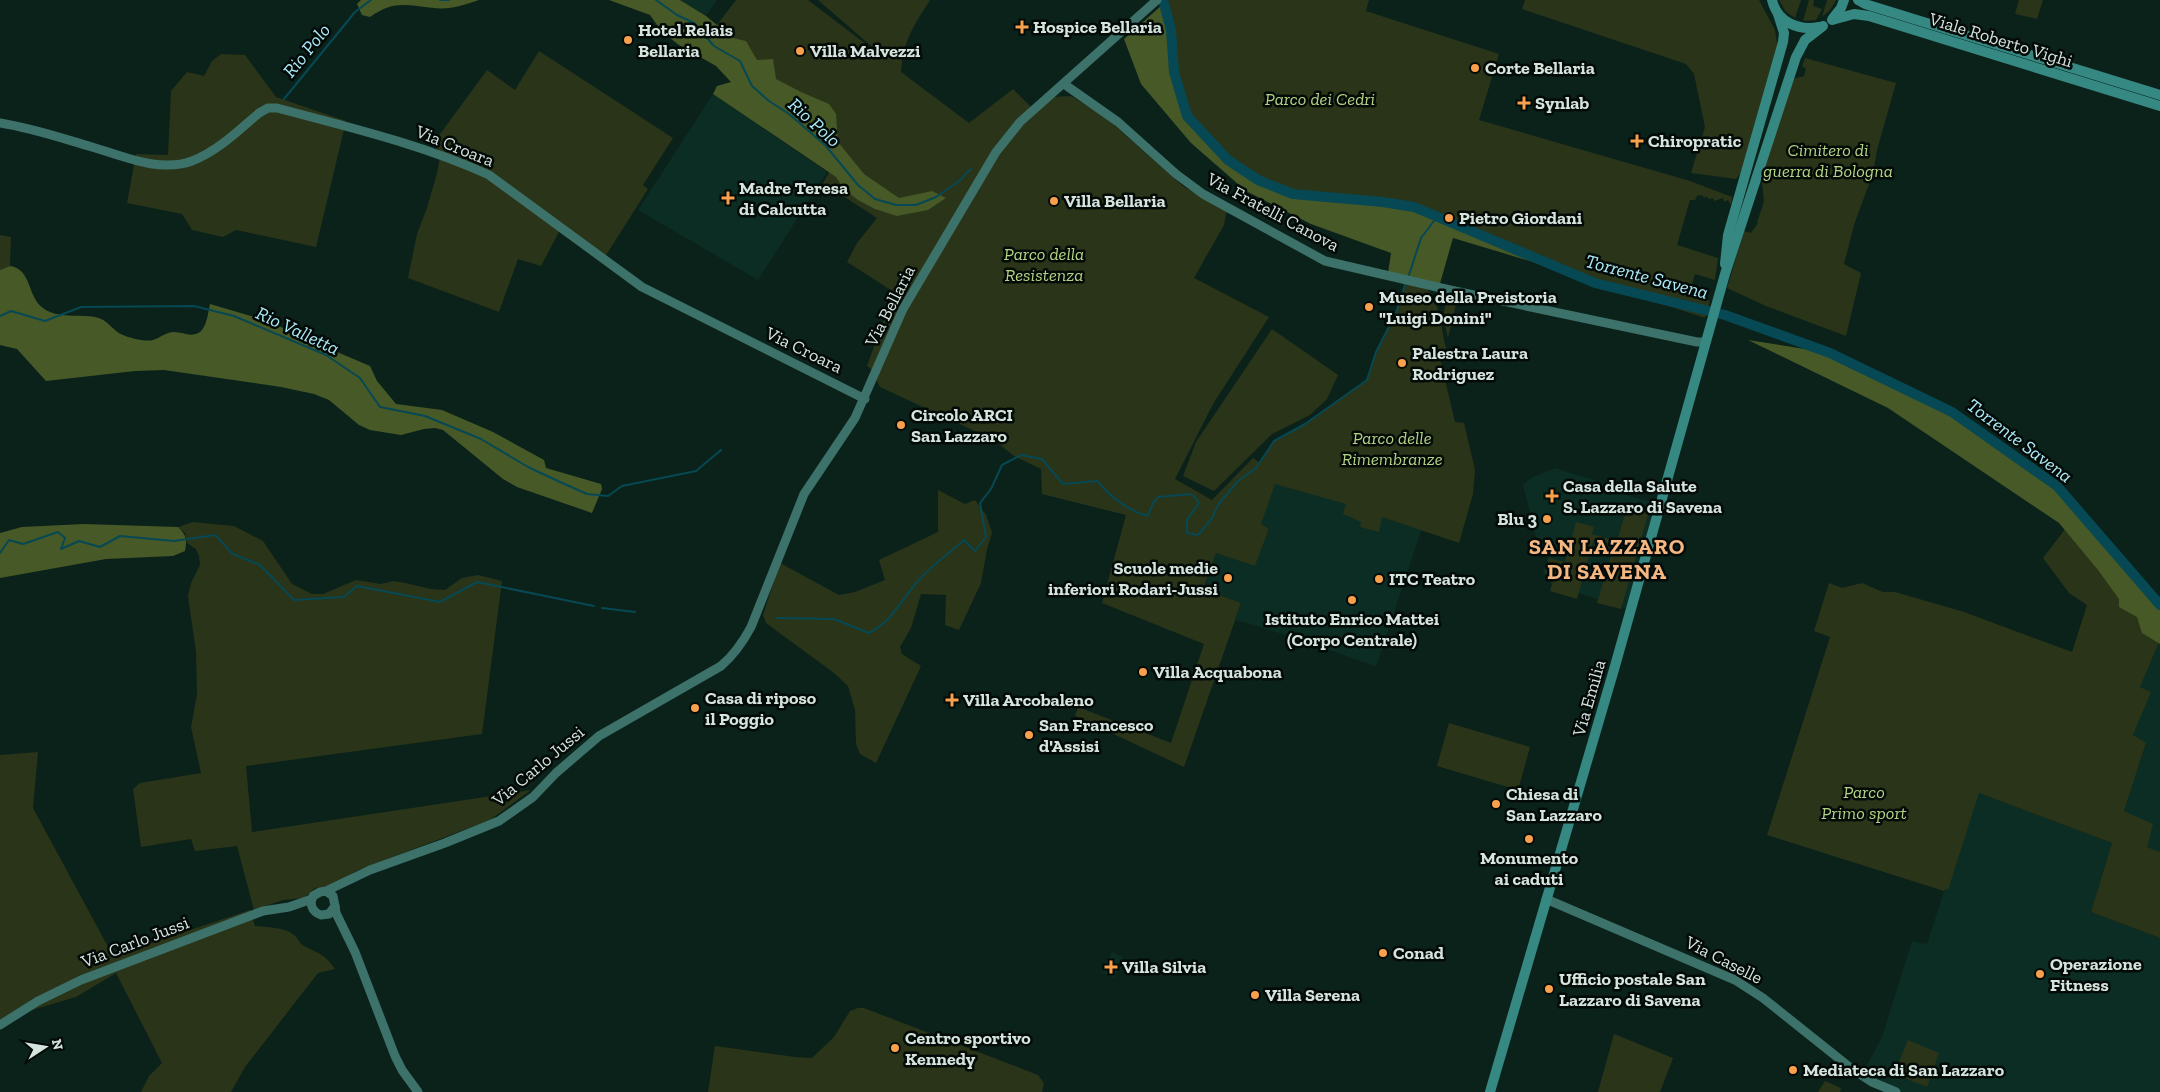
<svg xmlns="http://www.w3.org/2000/svg" width="2160" height="1092" font-family="'Zilla Slab',serif">
	<rect width="100%" height="100%" fill="#0b221b"/>
	<!-- built -->
	<g fill="#0c2d23">
		<polygon points="680,0 717,0 706,16"/>
		<polygon points="713,94 827,172 758,280 638,210"/>
		<polygon points="1555,468 1609,485 1629,496 1657,503 1627,609 1551,584 1543,573 1548,556 1540,553 1523,485 1531,478"/>
		<polygon points="1276,475 1423,525 1376,667 1306,641 1236,620 1241,603 1203,589 1216,552 1255,566 1269,529 1260,524"/>
		<polygon points="2160,640 2160,852 2146,847 2124,811 2146,744 2133,735 2150,692 2140,687"/>
		<polygon points="1976,792 2112,843 2091,912 2160,938 2160,1092 1896,1092 1867,1080 1867,1065 1882,1037 1912,941 1927,944"/>
		<polygon points="1112,952 1123,957 1114,978 1101,972"/>
	</g>
	<!-- green -->
	<g fill="#2a3419">
		<path d="M736,0H808L892,64L818,0H930C913,27 904,39 901,72L969,123L1013,89L1033,109L1053,97L1071,96L1104,116L1184,187L1227,209L1224,225L1194,278L1269,317L1213,404L1175,479L1212,500L1253,458L1260,463L1274,441L1305,424L1367,380L1376,352L1396,313L1406,284C1411,285 1420,285 1425,288C1439,295 1442,333 1446,348L1439,354L1455,422L1464,423L1475,470L1473,494L1459,543L1382,517L1379,532L1360,527L1361,522L1343,514L1346,504L1275,484L1261,524L1269,529L1255,566L1216,553L1203,589L1241,603L1184,767L1075,716L1078,707L1171,743L1204,644L1102,603L1126,515L1042,494L1041,469L1014,456L994,440L880,387L870,368L867,366L882,324L897,294L847,262L857,243L877,218L823,183L830,171L710,34Z"/>
		<polygon points="1167,0 1369,0 1366,11 1499,54 1479,120 1690,181 1732,197 1731,205 1728,200 1724,202 1723,198 1714,201 1713,198 1708,199 1707,196 1704,198 1702,195 1697,196 1695,200 1690,200 1677,245 1718,258 1715,280 1695,274 1689,295 1710,301 1705,318 1599,283 1414,207 1293,194 1251,175 1208,139 1180,95 1169,30 1162,5"/>
		<polygon points="1525,0 1759,0 1775,30 1778,49 1741,173 1736,179 1691,173 1705,127 1694,74 1686,64 1522,9"/>
		<polygon points="1779,0 1801,0 1795,18 1786,12"/>
		<polygon points="1809,0 1814,0 1813,6 1822,9 1816,20 1803,21"/>
		<polygon points="1827,0 1836,0 1830,10 1822,17"/>
		<polygon points="2019,0 2043,0 2037,19 2015,14"/>
		<polygon points="539,51 673,138 643,185 648,189 603,260 560,230 541,266 518,259 499,312 408,278 417,234 427,208 437,173 440,156 435,141 487,70 515,90"/>
		<polygon points="221,54 245,55 276,97 346,121 316,247 236,230 223,237 192,230 182,214 127,203 136,154 168,155 171,91 187,72 204,76 212,61"/>
		<polygon points="1805,58 1896,83 1877,150 1873,173 1854,225 1844,264 1861,273 1846,336 1766,306 1727,288 1744,231 1751,233 1758,223 1757,222 1764,202 1762,181 1764,176 1762,174 1793,79 1804,76 1806,69 1802,66"/>
		<polygon points="0,235 11,237 10,266 0,270"/>
		<path d="M1451,294L1458,296L1448,338C1445,324 1440,306 1451,294Z"/>
		<polygon points="1272,329 1338,375 1327,399 1310,415 1272,434 1214,491 1183,476 1196,442"/>
		<polygon points="938,490 965,504 975,500 986,515 992,533 987,549 981,583 959,630 945,625 946,595 921,594 911,628 900,647 902,654 921,666 876,763 860,754 856,744 855,710 848,686 834,673 766,623 763,615 780,563 839,595 855,592 885,580 879,560 938,532"/>
		<polygon points="1628,505 1649,511 1621,609 1597,603 1614,545 1594,539 1577,599 1550,591 1553,581 1545,572 1549,558 1565,562 1576,522 1594,527 1592,534 1617,541"/>
		<polygon points="193,522 234,526 263,541 292,584 312,594 323,594 356,580 381,584 393,581 405,583 431,589 445,590 462,578 478,575 502,581 482,734 246,766 252,832 531,790 490,820 356,871 332,886 315,888 304,898 283,900 254,910 237,846 195,851 191,839 141,847 133,789 140,783 201,773 191,727 197,694 196,652 188,596 191,583 200,565 199,556 196,549 187,543 185,533 178,527"/>
		<polygon points="2069,524 2160,640 2140,687 2151,692 2133,735 2146,743 2124,811 2153,824 2147,847 2160,852 2160,938 2091,912 2112,843 1979,793 1948,890 1945,889 1944,891 1767,835 1830,637 1814,631 1829,583 1842,588 1862,583 1883,592 1895,592 1964,612 2072,652 2087,605 2069,593 2043,558"/>
		<polygon points="1449,723 1530,747 1518,790 1437,766"/>
		<path d="M38,752L33,808L113,956L250,910L255,926C267,927 284,927 294,935C298,938 299,943 304,946C319,954 325,954 335,969L318,973L245,1067L231,1092H141L149,1076L162,1063L116,973L76,997L25,1012L0,1029V755Z"/>
		<polygon points="858,1008 864,1008 1038,1075 1044,1083 1042,1092 708,1092 715,1046 795,1057 812,1058 834,1037 850,1011"/>
		<polygon points="1614,1034 1673,1058 1660,1092 1598,1092"/>
		<polygon points="1908,1040 1939,1053 1927,1087 1894,1074"/>
		<polygon points="1825,1081 1841,1088 1840,1092 1818,1092"/>
	</g>
	<!-- forest -->
	<g fill="#475927">
		<path d="M361,0H479C465,5 449,10 434,8C405,5 394,0 370,17L362,15L357,4Z"/>
		<polygon points="609,0 680,0 706,16 733,38 746,41 757,60 773,59 776,79 801,92 829,104 836,114 838,142 864,174 899,198 932,191 946,198 928,210 897,216 875,209 858,200 844,189 836,177 713,94 717,86 731,82 716,66 679,45 662,32 650,15"/>
		<polygon points="1162,5 1169,30 1180,95 1208,139 1228,160 1258,180 1293,194 1414,207 1573,274 1453,238 1439,287 1388,273 1391,253 1311,224 1246,191 1191,143 1141,84 1124,39"/>
		<path d="M10,266C32,269 27,297 43,308C58,319 78,314 95,317C108,319 112,331 123,335C130,338 145,342 153,340C160,338 166,332 174,332C183,332 191,338 200,332C207,326 208,313 210,304L271,322L291,332L316,340L330,349L370,366L377,381L396,404L442,410L493,432L544,460L546,468L601,484L602,489L592,513L517,487L503,479L443,430L435,428L424,429L401,435L370,430L359,425L329,400L314,394L281,387L164,370L135,371L46,381L17,349L0,345V270Z"/>
		<polygon points="1748,340 1830,353 1952,412 2057,486 2160,605 2160,644 2142,633 2137,617 2119,607 2119,599 2098,570 2059,523 1888,408"/>
		<path d="M84,524L178,527C187,535 187,541 185,551L173,556L106,559L0,578V533L22,527Z"/>
	</g>
	<g fill="none" stroke-linecap="round" stroke-linejoin="round">
		<!-- stream -->
		<g stroke="#064853" stroke-width="2">
			<polyline points="440,0 449,0"/>
			<polyline points="656,0 677,15 694,23 714,46 740,61 752,86 769,101 789,114 825,145 858,185 875,199 896,205 916,205 936,197 958,182 971,169"/>
			<polyline points="284,99 355,12 371,0"/>
			<polyline points="1409,275 1421,238 1437,217"/>
			<polyline points="0,316 11,311 45,321 81,307 194,306 234,316 326,355 360,378 380,407 425,416 481,439 528,467 560,482 587,494 608,496 622,486 696,471 721,450"/>
			<polyline points="0,553 9,540 23,544 58,532 65,538 61,549 79,541 100,547 120,536 174,541 215,535 233,554 260,565 294,600 344,597 357,586 440,602 477,582 594,606"/>
			<polyline points="602,608 635,612"/>
			<path d="M777,618L834,619L869,633C891,622 901,601 917,582C930,567 948,554 964,540L975,551L986,537L980,503L991,489L1002,465L1021,455L1042,459L1063,484L1097,481C1110,496 1128,511 1148,516L1153,503L1158,497L1190,494L1195,497L1199,503L1187,520V533L1198,535L1212,518L1218,505L1237,482L1256,468L1274,441L1305,424L1367,380L1376,352L1396,313L1406,282"/>
		</g>
		<!-- river -->
		<polyline stroke="#064853" stroke-width="10" points="1163,0 1171,30 1174,72 1187,116 1228,160 1258,180 1293,194 1383,202 1414,207 1595,283 1725,315 1830,353 1952,412 2057,486 2160,605"/>
		<!-- secondary -->
		<g stroke="#3c726a" stroke-width="9">
			<polyline points="1064,84 1118,122 1176,174 1203,194 1325,261 1450,290 1697,342 1705,342"/>
			<path d="M0,123C32,128 61,138 92,147C123,156 159,173 192,161C218,151 239,130 259,113L268,108H277C348,127 421,144 489,175L642,287L865,399"/>
			<path d="M326,891L333,896L335,906L329,914L321,915C312,912 309,904 313,896L320,892L326,891L370,870L445,843L499,821L533,797L556,773L599,736L721,666C734,655 743,642 751,627L804,494L855,418L903,309L996,152L1020,122L1157,0"/>
			<polyline points="1546,899 1735,980 1763,998 1852,1069 1872,1082 1896,1092"/>
			<polyline points="335,906 336,913 355,952 395,1056 402,1070 418,1092"/>
			<polyline points="0,1025 38,1001 81,980 263,911 289,907 312,899"/>
		</g>
		<!-- primary -->
		<g stroke="#368882" stroke-width="10">
			<path d="M1772,0C1777,22 1798,31 1819,27"/>
			<polyline points="1858,0 1865,4 2160,95"/>
			<polyline points="1833,18 1841,8 1844,0"/>
			<polyline points="1832,20 1854,14 1869,16 2160,106"/>
			<polyline points="1725,264 1728,235 1783,42 1784,33 1778,14"/>
			<polyline points="1490,1092 1615,666 1725,274 1796,57 1805,40 1823,26"/>
		</g>
	</g>
	<!-- markers -->
	<g fill="#f9a04c" stroke="#030a07" stroke-width="2">
		<path d="M1019.5 19.5h5v5h5v5h-5v5h-5v-5h-5v-5h5z"/>
		<circle cx="628" cy="40" r="5"/>
		<circle cx="800" cy="51" r="5"/>
		<circle cx="1475" cy="68" r="5"/>
		<path d="M1521.5 95.5h5v5h5v5h-5v5h-5v-5h-5v-5h5z"/>
		<path d="M1634.5 133.5h5v5h5v5h-5v5h-5v-5h-5v-5h5z"/>
		<path d="M725.5 190.5h5v5h5v5h-5v5h-5v-5h-5v-5h5z"/>
		<circle cx="1054" cy="201" r="5"/>
		<circle cx="1449" cy="218" r="5"/>
		<circle cx="1369" cy="307" r="5"/>
		<circle cx="1402" cy="363" r="5"/>
		<circle cx="901" cy="425" r="5"/>
		<path d="M1549.5 488.5h5v5h5v5h-5v5h-5v-5h-5v-5h5z"/>
		<circle cx="1547" cy="519" r="5"/>
		<circle cx="1228" cy="578" r="5"/>
		<circle cx="1379" cy="579" r="5"/>
		<circle cx="1352" cy="600" r="5"/>
		<circle cx="1143" cy="672" r="5"/>
		<path d="M949.5 692.5h5v5h5v5h-5v5h-5v-5h-5v-5h5z"/>
		<circle cx="695" cy="708" r="5"/>
		<circle cx="1029" cy="735" r="5"/>
		<circle cx="1496" cy="804" r="5"/>
		<circle cx="1529" cy="839" r="5"/>
		<circle cx="1383" cy="953" r="5"/>
		<path d="M1108.5 959.5h5v5h5v5h-5v5h-5v-5h-5v-5h5z"/>
		<circle cx="2040" cy="974" r="5"/>
		<circle cx="1549" cy="989" r="5"/>
		<circle cx="1255" cy="995" r="5"/>
		<circle cx="895" cy="1048" r="5"/>
		<circle cx="1793" cy="1070" r="5"/>
	</g>
	<g text-anchor="middle" stroke-width="5" stroke-linejoin="round" paint-order="stroke">
		<!-- poi labels -->
		<g font-size="18" font-weight="bold" fill="#d6e4de" stroke="#030a07" text-anchor="start">
			<text x="1033" y="33">Hospice Bellaria</text>
			<text x="638" y="36">Hotel Relais<tspan x="638" dy="21">Bellaria</tspan></text>
			<text x="810" y="57">Villa Malvezzi</text>
			<text x="1485" y="74">Corte Bellaria</text>
			<text x="1535" y="109">Synlab</text>
			<text x="1648" y="147">Chiropratic</text>
			<text x="739" y="194">Madre Teresa<tspan x="739" dy="21">di Calcutta</tspan></text>
			<text x="1064" y="207">Villa Bellaria</text>
			<text x="1459" y="224">Pietro Giordani</text>
			<text x="1379" y="303">Museo della Preistoria<tspan x="1379" dy="21">"Luigi Donini"</tspan></text>
			<text x="1412" y="359">Palestra Laura<tspan x="1412" dy="21">Rodriguez</tspan></text>
			<text x="911" y="421">Circolo ARCI<tspan x="911" dy="21">San Lazzaro</tspan></text>
			<text x="1563" y="492">Casa della Salute<tspan x="1563" dy="21">S. Lazzaro di Savena</tspan></text>
			<text x="1537" y="525" text-anchor="end">Blu 3</text>
			<text x="1218" y="574" text-anchor="end">Scuole medie<tspan x="1218" dy="21">inferiori Rodari-Jussi</tspan></text>
			<text x="1389" y="585">ITC Teatro</text>
			<text x="1352" y="625" text-anchor="middle">Istituto Enrico Mattei<tspan x="1352" dy="21">(Corpo Centrale)</tspan></text>
			<text x="1153" y="678">Villa Acquabona</text>
			<text x="705" y="704">Casa di riposo<tspan x="705" dy="21">il Poggio</tspan></text>
			<text x="963" y="706">Villa Arcobaleno</text>
			<text x="1039" y="731">San Francesco<tspan x="1039" dy="21">d'Assisi</tspan></text>
			<text x="1506" y="800">Chiesa di<tspan x="1506" dy="21">San Lazzaro</tspan></text>
			<text x="1529" y="864" text-anchor="middle">Monumento<tspan x="1529" dy="21">ai caduti</tspan></text>
			<text x="1393" y="959">Conad</text>
			<text x="2050" y="970">Operazione<tspan x="2050" dy="21">Fitness</tspan></text>
			<text x="1122" y="973">Villa Silvia</text>
			<text x="1559" y="985">Ufficio postale San<tspan x="1559" dy="21">Lazzaro di Savena</tspan></text>
			<text x="1265" y="1001">Villa Serena</text>
			<text x="905" y="1044">Centro sportivo<tspan x="905" dy="21">Kennedy</tspan></text>
			<text x="1803" y="1076">Mediateca di San Lazzaro</text>
		</g>
		<!-- street labels -->
		<g font-size="18" fill="#d6e4de" stroke="#030a07">
			<text transform="translate(2001 40) rotate(17)" y="6">Viale Roberto Vighi</text>
			<text transform="translate(455 146) rotate(22)" y="6">Via Croara</text>
			<text transform="translate(1273 212) rotate(28)" y="6">Via Fratelli Canova</text>
			<text transform="translate(890 306) rotate(-63)" y="6">Via Bellaria</text>
			<text transform="translate(804 350) rotate(26)" y="6">Via Croara</text>
			<text transform="translate(1589 698) rotate(-74)" y="6">Via Emilia</text>
			<text transform="translate(538 766) rotate(-40)" y="6">Via Carlo Jussi</text>
			<text transform="translate(135 942) rotate(-21)" y="6">Via Carlo Jussi</text>
			<text transform="translate(1724 960) rotate(27)" y="6">Via Caselle</text>
		</g>
		<!-- park labels -->
		<g font-size="18" font-style="italic" fill="#b4d385" stroke="#030a07">
			<text x="1320" y="105">Parco dei Cedri</text>
			<text x="1828" y="156">Cimitero di<tspan x="1828" dy="21">guerra di Bologna</tspan></text>
			<text x="1044" y="260">Parco della<tspan x="1044" dy="21">Resistenza</tspan></text>
			<text x="1392" y="444">Parco delle<tspan x="1392" dy="21">Rimembranze</tspan></text>
			<text x="1864" y="798">Parco<tspan x="1864" dy="21">Primo sport</tspan></text>
		</g>
		<!-- water labels -->
		<g font-size="19" font-style="italic" fill="#aceaf8" stroke="#030a07">
			<text transform="translate(306 50) rotate(-51)" y="7">Rio Polo</text>
			<text transform="translate(815 122) rotate(42)" y="7">Rio Polo</text>
			<text transform="translate(1647 276) rotate(15)" y="7">Torrente Savena</text>
			<text transform="translate(298 330) rotate(25)" y="7">Rio Valletta</text>
			<text transform="translate(2020 440) rotate(37)" y="7">Torrente Savena</text>
		</g>
		<!-- district labels -->
		<g font-size="22" font-weight="bold" letter-spacing="1" fill="#f5b782" stroke="#030a07">
			<text x="1607" y="554">SAN LAZZARO<tspan x="1607" dy="25">DI SAVENA</tspan></text>
		</g>
	</g>
	<!-- north arrow -->
	<g transform="translate(45 1047) rotate(78)" stroke="#030a07" stroke-width="4" paint-order="stroke">
	<path d="M0-4L9 19L0 12L-9 19Z" fill="#d6e4de"/>
	<text y="-8" font-size="14" font-weight="bold" text-anchor="middle" fill="#d6e4de">N</text>
	</g>
</svg>
